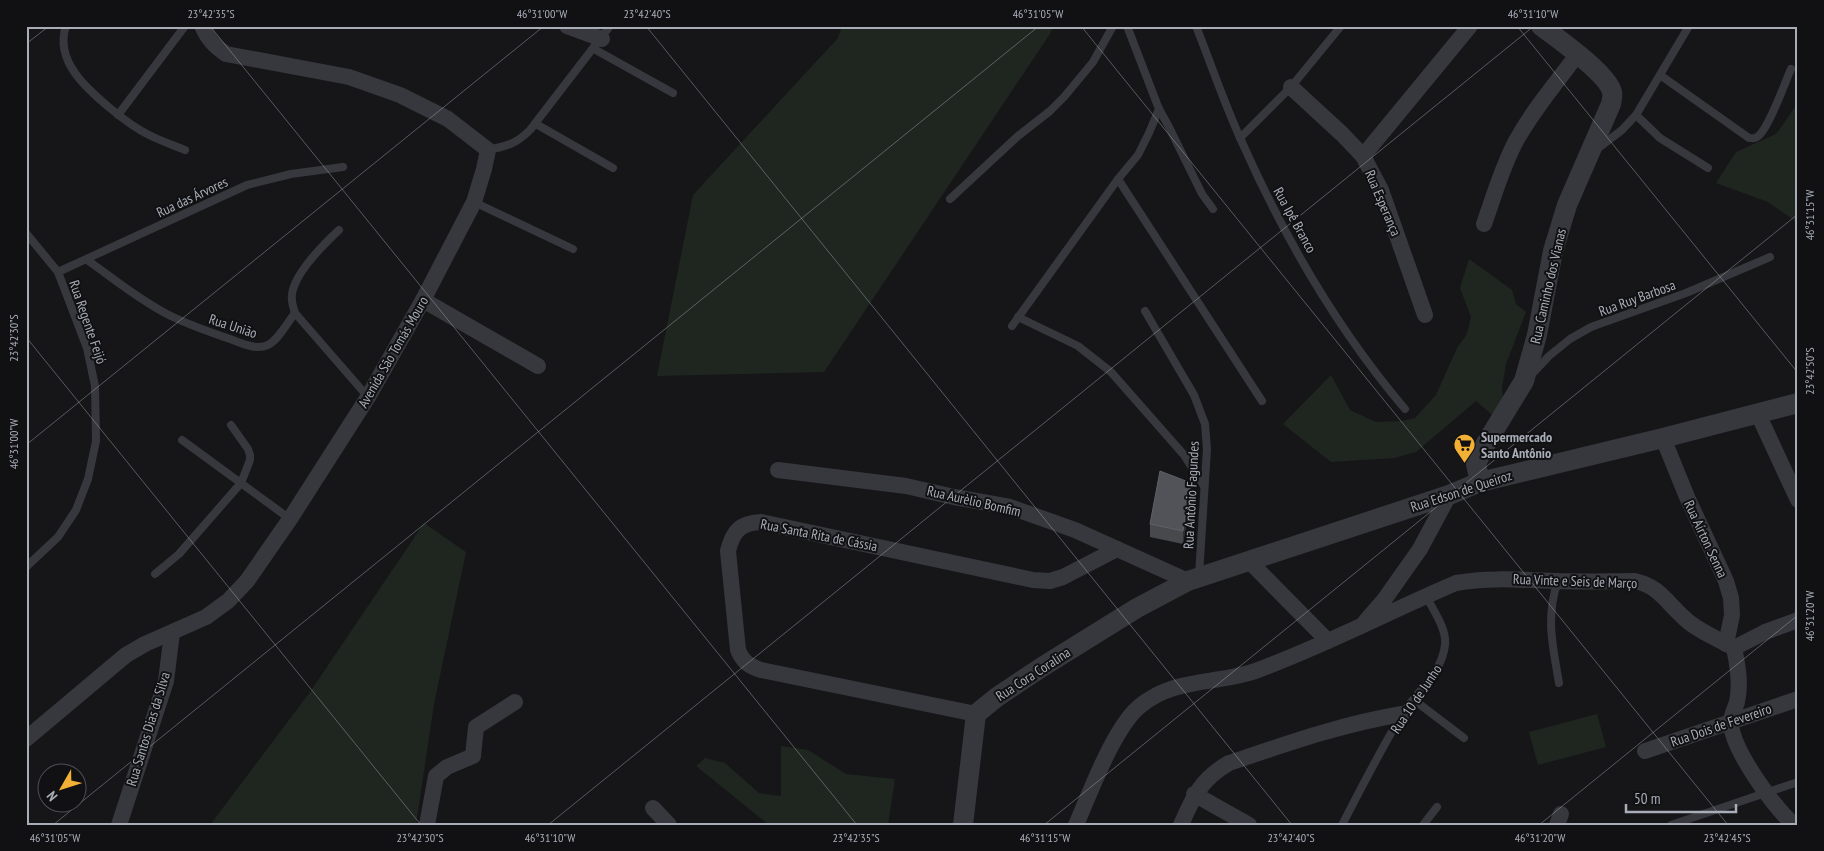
<svg xmlns="http://www.w3.org/2000/svg" width="1824" height="851" font-family="'PT Sans Narrow',sans-serif">
	<rect width="100%" height="100%" fill="#161618"/>
	<!-- green -->
	<g fill="#1e261f">
		<polygon points="842,26 1053,26 1050,34 824,372 657,376 693,195 838,38"/>
		<polygon points="1798,103 1798,223 1768,202 1716,183 1736,152 1776,134"/>
		<polygon points="1469,259 1512,290 1516,304 1526,312 1506,364 1502,388 1503,399 1496,418 1476,401 1416,452 1394,458 1331,462 1283,424 1331,375 1350,410 1376,422 1402,421 1415,418 1436,395 1457,348 1467,334 1471,317 1460,288"/>
		<polygon points="424,523 466,552 434,704 416,825 210,825 310,692"/>
		<polygon points="1597,714 1606,747 1538,765 1529,732"/>
		<polygon points="781,746 808,750 846,774 895,779 888,825 769,825 696,766 705,758 725,763 759,793 781,796"/>
	</g>
	<g fill="none" stroke-linecap="round" stroke-linejoin="round">
		<!-- service -->
		<g stroke="#37383d" stroke-width="8">
			<path d="M66,26C54,61 87,89 111,109C123,119 135,128 149,135C161,141 173,145 185,150"/>
			<polyline points="1127,26 1159,109 1169,127 1202,194 1213,209"/>
			<path d="M1196,26C1211,64 1224,103 1241,140C1283,235 1337,329 1405,409"/>
			<polyline points="594,49 673,93"/>
			<path d="M1660,75L1749,138C1752,138 1754,139 1757,137C1768,131 1785,82 1791,69"/>
			<polyline points="118,115 185,26"/>
			<polyline points="1636,115 1660,138 1708,168"/>
			<polyline points="536,124 613,168"/>
			<polyline points="1240,138 1291,87 1341,26"/>
			<polyline points="1597,149 1622,130 1636,115 1689,26"/>
			<path d="M488,150C507,146 516,144 530,130L610,26"/>
			<polyline points="1118,179 1262,401"/>
			<polyline points="950,199 1018,136 1050,111 1064,97 1093,62 1113,26"/>
			<polyline points="474,202 573,249"/>
			<polyline points="26,233 58,272 87,348 95,386 96,441 88,479 76,510 58,537 26,567"/>
			<path d="M87,260C113,278 138,299 167,314C186,324 207,331 227,338C239,342 255,351 268,345C279,339 287,323 295,313L368,397"/>
			<polyline points="58,272 247,185 291,174 343,167"/>
			<polyline points="1145,311 1194,395 1205,424 1207,449 1199,575"/>
			<path d="M295,313C293,307 291,300 292,294C295,273 324,244 339,230"/>
			<polyline points="1018,317 1078,346 1111,372 1184,455 1204,486"/>
			<polyline points="1012,326 1118,179 1138,155 1149,133 1159,109"/>
			<polyline points="1533,373 1549,356 1570,339 1591,327 1686,293 1770,257"/>
			<polyline points="182,440 290,519"/>
			<polyline points="155,574 179,554 241,483 250,460 250,455 248,449 231,425"/>
			<path d="M1558,581C1545,617 1553,647 1559,683"/>
			<polyline points="1414,700 1464,738"/>
			<path d="M1342,825C1361,788 1380,751 1401,716C1415,693 1442,674 1445,645C1447,629 1433,610 1426,596"/>
			<polyline points="1423,825 1437,807"/>
			<polyline points="1671,825 1798,782"/>
		</g>
		<!-- minor -->
		<g stroke="#37383d" stroke-width="16">
			<polyline points="567,26 602,39"/>
			<polyline points="1291,87 1342,134 1363,156 1381,190 1425,315"/>
			<polyline points="1363,156 1470,26"/>
			<path d="M1484,224C1494,196 1502,167 1516,141C1533,110 1556,83 1577,55"/>
			<polyline points="423,300 538,366"/>
			<polyline points="1758,414 1798,500"/>
			<polyline points="1663,438 1687,497 1726,581 1731,598 1732,615 1726,644"/>
			<polyline points="778,470 906,486 954,497 1010,507 1075,530 1188,581"/>
			<polyline points="1249,561 1328,641"/>
			<polyline points="1365,622 1384,600 1420,549 1449,495"/>
			<polyline points="1734,648 1765,632 1798,620"/>
			<path d="M976,714L761,670C749,666 743,662 738,650L728,551C733,531 740,523 761,522L1033,580L1050,581L1063,577L1117,549"/>
			<path d="M26,739L126,655L145,644L206,617L228,601L247,581L290,519L368,397L423,300L474,202L484,169L488,150L448,119L400,95L349,77L226,54C214,46 208,39 202,26"/>
			<polyline points="1645,751 1798,699"/>
			<polyline points="1194,794 1249,825"/>
			<polyline points="653,808 669,825"/>
			<polyline points="119,825 166,681 172,633"/>
			<polyline points="427,825 436,776 447,767 473,756 476,727 515,702"/>
			<path d="M1076,825C1090,793 1114,727 1140,706C1175,677 1218,685 1258,670C1326,645 1390,611 1456,583C1490,577 1522,580 1557,581C1583,582 1609,581 1635,581C1661,586 1670,608 1690,623C1703,633 1720,640 1734,648C1738,666 1741,684 1737,702C1735,709 1730,717 1731,724C1733,751 1774,807 1794,825"/>
			<path d="M1181,825C1193,797 1201,779 1229,763C1286,744 1342,724 1402,714"/>
			<polyline points="1557,825 1561,814"/>
		</g>
		<!-- tertiary -->
		<g stroke="#37383d" stroke-width="20">
			<path d="M1480,482L1476,464L1485,445L1524,381L1537,335L1553,251L1567,205L1611,104C1612,100 1613,96 1612,92C1607,73 1558,39 1541,26"/>
			<polyline points="963,825 976,714 997,697 1042,667 1137,608 1188,581 1449,495 1480,482 1663,438 1798,403"/>
		</g>
	</g>
	<!-- wall -->
	<polygon fill="#47494d" points="1191,496 1183,544 1150,537 1150,524"/>
	<!-- shaded-wall -->
	<polygon fill="#2f3033" points="1191,483 1191,496 1183,544 1183,531"/>
	<!-- building -->
	<polygon fill="#525359" stroke="#5f6168" points="1160,471 1191,483 1183,531 1150,524"/>
	<!-- ticks -->
	<path fill="none" stroke="#a8adb8" stroke-width="1" stroke-opacity="0.45" d="M210,26L857,825M646,26L1292,825M1081,26L1728,825M1517,26L1798,373M26,44L49,26M26,337L421,825M26,445L544,26M53,825L1039,26M548,825L1534,26M1044,825L1798,214M1539,825L1798,615"/>
	<!-- icons -->
	<defs>
		<symbol id="supermarket-pin" viewBox="-11 -11 22 30"><path d="M0 17L-7.5 6A9.5 9.5 0 1 1 7.5 6Z" fill="#f2b134" stroke="#111113"/><path d="M-6-5.5h2.5l.6 2H6L4.5 2H-2.5L-4.4-4H-6ZM-1.5 3.2a1.3 1.3 0 1 0 .1 0ZM3 3.2a1.3 1.3 0 1 0 .1 0Z" fill="#111"/></symbol>
	</defs>
	<g fill-rule="evenodd">
		<use href="#supermarket-pin" x="1452" y="432" width="25" height="34"/>
	</g>
	<g text-anchor="middle" stroke-width="4" stroke-linejoin="round" paint-order="stroke">
		<!-- street labels -->
		<g font-size="14" fill="#a8adb8" stroke="#111113">
			<text transform="translate(192 197) rotate(-25)" y="5">Rua das Árvores</text>
			<text transform="translate(1383 203) rotate(67)" y="5">Rua Esperança</text>
			<text transform="translate(1295 220) rotate(61)" y="5">Rua Ipê Branco</text>
			<text transform="translate(1548 286) rotate(-77)" y="5">Rua Caminho dos Vianas</text>
			<text transform="translate(1637 298) rotate(-20)" y="5">Rua Ruy Barbosa</text>
			<text transform="translate(88 322) rotate(71)" y="5">Rua Regente Feijó</text>
			<text transform="translate(233 326) rotate(18)" y="5">Rua União</text>
			<text transform="translate(393 352) rotate(-60)" y="5">Avenida São Tomás Mouro</text>
			<text transform="translate(1461 491) rotate(-18)" y="5">Rua Edson de Queiroz</text>
			<text transform="translate(1191 495) rotate(-87)" y="5">Rua Antônio Fagundes</text>
			<text transform="translate(974 501) rotate(13)" y="5">Rua Aurèlio Bomfim</text>
			<text transform="translate(819 535) rotate(11)" y="5">Rua Santa Rita de Cássia</text>
			<text transform="translate(1706 539) rotate(65)" y="5">Rua Aírton Senna</text>
			<text transform="translate(1575 581) rotate(2)" y="5">Rua Vinte e Seis de Março</text>
			<text transform="translate(1033 674) rotate(-33)" y="5">Rua Cora Coralina</text>
			<text transform="translate(1416 699) rotate(-56)" y="5">Rua 10 de Junho</text>
			<text transform="translate(1721 725) rotate(-19)" y="5">Rua Dois de Fevereiro</text>
			<text transform="translate(148 729) rotate(-73)" y="5">Rua Santos Dias da Silva</text>
		</g>
		<!-- poi labels -->
		<g font-size="14" font-weight="bold" fill="#a8adb8" stroke="#111113" text-anchor="start">
			<text x="1481" y="442">Supermercado<tspan x="1481" dy="16">Santo Antônio</tspan></text>
		</g>
	</g>
	<!-- border -->
	<rect width="1824" height="851" fill="none" stroke="#111113" stroke-width="55"/>
	<!-- north arrow -->
	<g transform="translate(62 788) rotate(231)"><circle r="24" fill="#111113" stroke="#4d4f55"/>
	<path d="M0-4L9 19L0 12L-9 19Z" fill="#f2b134"/>
	<text y="-8" font-size="14" font-weight="bold" text-anchor="middle" fill="#a8adb8">N</text>
	</g>
	<!-- scale -->
	<path d="M1626 804v8h110v-8" fill="none" stroke="#a8adb8" stroke-width="2.5"/>
	<text x="1634" y="804" font-size="15" fill="#a8adb8" stroke="#111113" stroke-width="4" paint-order="stroke">50 m</text>
	<rect x="28" y="28" width="1768" height="796" fill="none" stroke="#a8adb8" stroke-width="2"/>
	<g font-size="12" text-anchor="middle" fill="#a8adb8">
		<text x="211" y="18">23°42'35"S</text>
		<text x="542" y="18">46°31'00"W</text>
		<text x="647" y="18">23°42'40"S</text>
		<text x="1038" y="18">46°31'05"W</text>
		<text x="1533" y="18">46°31'10"W</text>
		<text transform="translate(1810 215) rotate(-90)" y="4">46°31'15"W</text>
		<text transform="translate(14 338) rotate(-90)" y="4">23°42'30"S</text>
		<text transform="translate(1810 371) rotate(-90)" y="4">23°42'50"S</text>
		<text transform="translate(14 444) rotate(-90)" y="4">46°31'00"W</text>
		<text transform="translate(1810 616) rotate(-90)" y="4">46°31'20"W</text>
		<text x="55" y="842">46°31'05"W</text>
		<text x="420" y="842">23°42'30"S</text>
		<text x="550" y="842">46°31'10"W</text>
		<text x="856" y="842">23°42'35"S</text>
		<text x="1045" y="842">46°31'15"W</text>
		<text x="1291" y="842">23°42'40"S</text>
		<text x="1540" y="842">46°31'20"W</text>
		<text x="1727" y="842">23°42'45"S</text>
	</g>
</svg>
